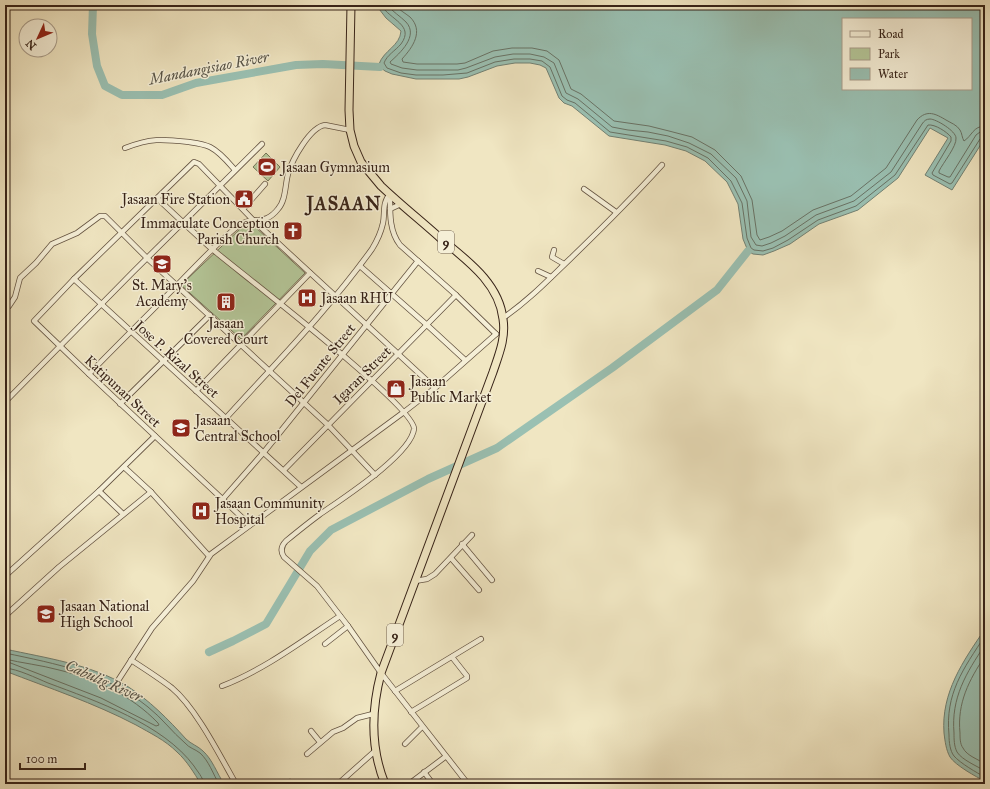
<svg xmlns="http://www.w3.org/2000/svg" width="990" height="789" font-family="'IM FELL Great Primer',serif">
	<rect width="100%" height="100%" fill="#f0e6c2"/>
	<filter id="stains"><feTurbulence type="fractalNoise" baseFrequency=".005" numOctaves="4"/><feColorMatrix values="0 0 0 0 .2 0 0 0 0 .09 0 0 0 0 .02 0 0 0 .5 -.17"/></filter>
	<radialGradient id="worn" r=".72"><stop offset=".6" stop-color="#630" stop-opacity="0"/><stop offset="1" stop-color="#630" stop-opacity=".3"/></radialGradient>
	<!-- green -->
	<g fill="#b4c698" stroke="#767458">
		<polygon points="266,153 280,167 268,181 253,167"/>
		<polygon points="253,225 305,273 241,339 181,285 242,227"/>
	</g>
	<!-- water -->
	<g fill="#9ac0b2" stroke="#728174" fill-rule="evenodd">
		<path d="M376,5H985V138L952,190L925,175L948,138L930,128L898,178L858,210L819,224L790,244L774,251L763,255L753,254L748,251L743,239L738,204L727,182L705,161L686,151L665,145L609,136L572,106L564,103L559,98L546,68L540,65L530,63H515L497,66L468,77L459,79H416L392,74L385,71L380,67L379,64C384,50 400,46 401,31L386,18ZM843,19H971V89H843Z"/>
		<path d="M985,629V781C976,777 955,765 950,757C946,750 945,741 944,733C941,693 963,661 985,629Z"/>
		<path d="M5,649C46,658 90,664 127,686C149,700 168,719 186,739C191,744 198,746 203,751C212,759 217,773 224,784H201C194,773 187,761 177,752C165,740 150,733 136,725C94,703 49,688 5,671Z"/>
	</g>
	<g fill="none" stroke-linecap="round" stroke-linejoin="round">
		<!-- shore -->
		<g stroke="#687265" stroke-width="1">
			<path d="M381,5C390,20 415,25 401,44C395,51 387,55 384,63L387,68L401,73L416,75H443L467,73L495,62L514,59H530L542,61L550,67L562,96L567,100L575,103L610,132L666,141L687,147L708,158L731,181L742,203L747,238L751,248L754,250L763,251L773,248L788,240L818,220L856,206L895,175L928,125C935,124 947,132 951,137V141L932,173L933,175L950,184L952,183L980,139L985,137"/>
			<path d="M387,5C393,12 400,16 406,22C419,36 400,53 390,62L391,64L402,68L417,70H458L466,68L495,57L513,54H530L544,57L554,63L566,93L578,99L612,127L628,130L648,132L668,136L689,143L711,154L736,178L747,201L751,237L756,245L762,246L771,243L785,236L816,215L854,201L891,172L922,124C924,121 926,119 930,119C936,119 956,131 956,138C957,146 943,163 939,171V173L948,177H950L976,135L980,132H985"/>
			<path d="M395,5C399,10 405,13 410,17C424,31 413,47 402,59L403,62L417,64H457L465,63L493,51L512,48H532L547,51L559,60L571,89L581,94L614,121L649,126L669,131L692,137L715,150L741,176L752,200L757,235L760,240L769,237L782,231L813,210L851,196L886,168L917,120C927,109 936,114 946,120C951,123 957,125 960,130C962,133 962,138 964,141C972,136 973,126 985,126"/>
			<path d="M985,636C963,669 945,694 949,735C949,742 950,751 954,756C960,763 977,773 985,777"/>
			<path d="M985,645C966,673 951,698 954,733C954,739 954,746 957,752C962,760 977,766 985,771"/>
			<path d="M5,653C57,664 106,673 148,707C162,718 172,732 185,743C189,748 195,749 200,753C209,761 213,774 219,784"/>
			<path d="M985,656C969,680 957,703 960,733C960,738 960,744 963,748C967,756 978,759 985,764"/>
			<path d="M5,659C21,663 41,665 59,670C96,679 131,695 158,723L159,725L156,726L101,698L8,662L5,663"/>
			<path d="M5,668C18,669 36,678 48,683C96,701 163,724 194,766C197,771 203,777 204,784"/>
		</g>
		<!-- river -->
		<g stroke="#9ac0b2" stroke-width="8">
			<polyline points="93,5 92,34 97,66 105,86 122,95 162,95 196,83 296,65 323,64 380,67"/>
			<polyline points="209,652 233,641 266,624 310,551 331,530 428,479 497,448 612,368 717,290 748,251"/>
		</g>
		<defs>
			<g id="minor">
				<path d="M125,148C151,138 161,139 189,142C196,143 204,144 210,147C220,152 228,162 235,170"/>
				<polyline points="584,189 616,212"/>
				<path d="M390,194C390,212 389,231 400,245L456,295L496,334"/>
				<path d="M157,198C175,215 193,232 212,249C238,271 416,407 414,429C411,455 340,500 319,515C308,523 297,532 286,541C281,546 280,551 284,557L317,586L348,626L381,673L468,784"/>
				<polyline points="243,209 265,184"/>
				<polyline points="390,209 401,204"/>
				<polyline points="554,250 552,257 564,264"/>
				<polyline points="360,266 427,325 465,360"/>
				<polyline points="538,271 551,277"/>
				<polyline points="74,279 301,487"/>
				<polyline points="5,309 9,306 15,297 20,278 36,263 52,244 77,233 100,216 105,216 147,258 328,425 375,475"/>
				<path d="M503,318C528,301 548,280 570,259C601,229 632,198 662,165"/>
				<path d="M89,374C120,342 152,311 183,279C201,261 218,242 238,226C252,215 264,227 278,209C286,200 285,185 288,174C292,160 310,127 325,125L350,130"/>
				<polyline points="196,391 310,273"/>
				<polyline points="5,402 133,272 262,144"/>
				<polyline points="120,404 210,315"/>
				<path d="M226,418C276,363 329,309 372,249C377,241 381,232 383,223C385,214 382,202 390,194"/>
				<polyline points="124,467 151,492 209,556"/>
				<polyline points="284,470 456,295"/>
				<polyline points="99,491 123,514"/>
				<polyline points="222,500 264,452 418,261"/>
				<polyline points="250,525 89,374 34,321 74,279 194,162 199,164 254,221 435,388"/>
				<polyline points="462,544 492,580"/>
				<polyline points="451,558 479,590"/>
				<polyline points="5,576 99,491 155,436"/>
				<polyline points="415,581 427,579 435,574 472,535"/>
				<polyline points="5,616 59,567 151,492"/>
				<polyline points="325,644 348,626"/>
				<path d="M131,660C145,669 159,678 172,688C196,708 220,756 236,784"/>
				<polyline points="119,679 152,628 193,581 211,554 404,412 435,388 496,334"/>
				<path d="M222,686C264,670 302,641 340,616"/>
				<polyline points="395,691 481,639"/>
				<polyline points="411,712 467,678 467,676 452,657"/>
				<polyline points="311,731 320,742"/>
				<polyline points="405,744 422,727"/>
				<polyline points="307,754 333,732 343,728 357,718 373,714"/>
				<polyline points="424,772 433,784"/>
				<polyline points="290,782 292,784"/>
				<polyline points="338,784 375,751"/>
				<polyline points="409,784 445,757"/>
			</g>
			<path id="highway" d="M351,5L349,110L350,130L354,146L361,162L381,186C400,204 420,220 439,237C465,259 499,282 503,319C506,338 499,354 493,372L381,673C371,711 370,747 385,784"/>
		</defs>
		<!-- minor casing -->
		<use href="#minor" stroke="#655442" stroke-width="6"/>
		<!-- highway casing -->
		<use href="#highway" stroke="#372318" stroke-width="9"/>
		<!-- minor -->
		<use href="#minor" stroke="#f5efd7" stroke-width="4.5"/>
		<!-- highway -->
		<use href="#highway" stroke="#f0e6c2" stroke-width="7"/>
	</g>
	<!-- icons -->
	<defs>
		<symbol id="stadium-square" viewBox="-11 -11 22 22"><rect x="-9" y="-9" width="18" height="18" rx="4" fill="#8f2418" stroke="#f5efd7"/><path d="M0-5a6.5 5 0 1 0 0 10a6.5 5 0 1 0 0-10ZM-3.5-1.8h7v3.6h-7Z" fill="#fff"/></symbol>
		<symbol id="civic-square" viewBox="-11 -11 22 22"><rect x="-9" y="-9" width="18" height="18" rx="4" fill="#8f2418" stroke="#f5efd7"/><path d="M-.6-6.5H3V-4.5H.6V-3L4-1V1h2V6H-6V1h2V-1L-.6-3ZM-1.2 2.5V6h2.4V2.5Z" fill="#fff"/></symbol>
		<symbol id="church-square" viewBox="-11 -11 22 22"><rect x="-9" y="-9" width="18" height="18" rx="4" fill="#8f2418" stroke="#f5efd7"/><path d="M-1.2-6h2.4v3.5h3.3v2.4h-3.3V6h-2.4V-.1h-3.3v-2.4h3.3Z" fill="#fff"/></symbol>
		<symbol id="school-square" viewBox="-11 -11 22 22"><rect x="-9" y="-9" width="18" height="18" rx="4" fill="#8f2418" stroke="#f5efd7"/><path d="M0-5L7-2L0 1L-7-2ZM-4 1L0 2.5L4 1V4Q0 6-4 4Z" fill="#fff"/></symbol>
		<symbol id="hospital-square" viewBox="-11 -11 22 22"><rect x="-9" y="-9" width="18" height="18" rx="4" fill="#8f2418" stroke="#f5efd7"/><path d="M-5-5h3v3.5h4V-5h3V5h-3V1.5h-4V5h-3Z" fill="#fff"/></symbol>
		<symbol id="building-square" viewBox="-11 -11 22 22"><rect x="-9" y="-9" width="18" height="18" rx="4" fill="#8f2418" stroke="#f5efd7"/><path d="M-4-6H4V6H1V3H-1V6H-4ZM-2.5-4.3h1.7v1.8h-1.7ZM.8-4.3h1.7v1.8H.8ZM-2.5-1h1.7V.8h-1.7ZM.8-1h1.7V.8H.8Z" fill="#fff"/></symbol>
		<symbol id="shop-square" viewBox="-11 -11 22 22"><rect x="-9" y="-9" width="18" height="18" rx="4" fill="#8f2418" stroke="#f5efd7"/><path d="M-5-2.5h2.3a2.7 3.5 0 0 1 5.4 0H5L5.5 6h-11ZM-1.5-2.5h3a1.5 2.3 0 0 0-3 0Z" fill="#fff"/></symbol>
	</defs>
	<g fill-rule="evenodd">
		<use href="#stadium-square" x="256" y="156" width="22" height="22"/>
		<use href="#civic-square" x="233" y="188" width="22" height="22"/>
		<use href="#church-square" x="282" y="220" width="22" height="22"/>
		<use href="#school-square" x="151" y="253" width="22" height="22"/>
		<use href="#hospital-square" x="296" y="287" width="22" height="22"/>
		<use href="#building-square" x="215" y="291" width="22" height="22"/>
		<use href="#shop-square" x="385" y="378" width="22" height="22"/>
		<use href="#school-square" x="170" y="417" width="22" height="22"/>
		<use href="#hospital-square" x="190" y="500" width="22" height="22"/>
		<use href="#school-square" x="35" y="603" width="22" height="22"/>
	</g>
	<g text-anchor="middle" stroke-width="3" stroke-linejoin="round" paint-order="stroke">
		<!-- shield labels -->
		<g fill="#f5efd7" stroke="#706051" stroke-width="1">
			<rect x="438" y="231" width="16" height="22" rx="3"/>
			<rect x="387" y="624" width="16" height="22" rx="3"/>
		</g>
		<g font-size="13" font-weight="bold" fill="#372318">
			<text x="446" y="247">9</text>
			<text x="395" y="640">9</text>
		</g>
		<!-- poi labels -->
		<g font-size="14" fill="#372318" stroke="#f5efd7" text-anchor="start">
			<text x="281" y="172">Jasaan Gymnasium</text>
			<text x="230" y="204" text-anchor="end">Jasaan Fire Station</text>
			<text x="279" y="228" text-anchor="end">Immaculate Conception<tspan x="279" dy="16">Parish Church</tspan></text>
			<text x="162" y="290" text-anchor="middle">St. Mary's<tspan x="162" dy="16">Academy</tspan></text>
			<text x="321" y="303">Jasaan RHU</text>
			<text x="226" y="328" text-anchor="middle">Jasaan<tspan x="226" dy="16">Covered Court</tspan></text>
			<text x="410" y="386">Jasaan<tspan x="410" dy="16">Public Market</tspan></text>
			<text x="195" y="425">Jasaan<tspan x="195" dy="16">Central School</tspan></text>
			<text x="215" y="508">Jasaan Community<tspan x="215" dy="16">Hospital</tspan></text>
			<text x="60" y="611">Jasaan National<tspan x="60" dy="16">High School</tspan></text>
		</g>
		<!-- street labels -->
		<g font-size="14" fill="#372318" stroke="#f5efd7">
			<text transform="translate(177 359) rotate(42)" y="5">Jose P. Rizal Street</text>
			<text transform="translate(320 365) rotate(-51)" y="5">Del Fuente Street</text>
			<text transform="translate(362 375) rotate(-45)" y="5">Igaran Street</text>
			<text transform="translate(123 391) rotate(43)" y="5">Katipunan Street</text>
		</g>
		<!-- water labels -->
		<g font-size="15" font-style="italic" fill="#555246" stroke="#f5efd7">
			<text transform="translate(209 68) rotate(-11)" y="5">Mandangisiao River</text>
			<text transform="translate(104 681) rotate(24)" y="5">Cabulig River</text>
		</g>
		<!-- district labels -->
		<g font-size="18" font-weight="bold" letter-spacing="1" fill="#372318" stroke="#f5efd7">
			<text x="344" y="210">JASAAN</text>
		</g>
	</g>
	<!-- margin -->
	<rect width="990" height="789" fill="none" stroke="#f0e6c2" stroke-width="20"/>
	<rect x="6" y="6" width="978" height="777" fill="none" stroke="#372318" stroke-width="2"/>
	<rect x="10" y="10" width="970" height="769" fill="none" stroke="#372318"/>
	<!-- legend -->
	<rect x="842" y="18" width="130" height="72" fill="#f5efd7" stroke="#a99d8b"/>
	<rect x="850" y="31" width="20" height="6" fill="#f5efd7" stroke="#a99d8b"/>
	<text x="878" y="38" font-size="12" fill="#372318">Road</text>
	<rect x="850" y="48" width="20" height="12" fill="#b4c698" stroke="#a99d8b"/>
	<text x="878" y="58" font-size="12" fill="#372318">Park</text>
	<rect x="850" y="68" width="20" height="12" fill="#9ac0b2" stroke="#a99d8b"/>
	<text x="878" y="78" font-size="12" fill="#372318">Water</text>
	<!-- north arrow -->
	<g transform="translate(38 38) rotate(226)"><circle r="19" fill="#f5efd7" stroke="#a99d8b"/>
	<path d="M0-3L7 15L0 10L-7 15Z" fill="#8f2418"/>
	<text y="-6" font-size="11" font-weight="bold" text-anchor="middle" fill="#372318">N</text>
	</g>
	<!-- scale -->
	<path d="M20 763v6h65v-6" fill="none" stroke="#372318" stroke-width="2"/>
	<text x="26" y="763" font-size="12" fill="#372318" stroke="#f5efd7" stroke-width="3" paint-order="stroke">100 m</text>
	<rect width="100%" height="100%" filter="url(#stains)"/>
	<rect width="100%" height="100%" fill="url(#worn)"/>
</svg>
